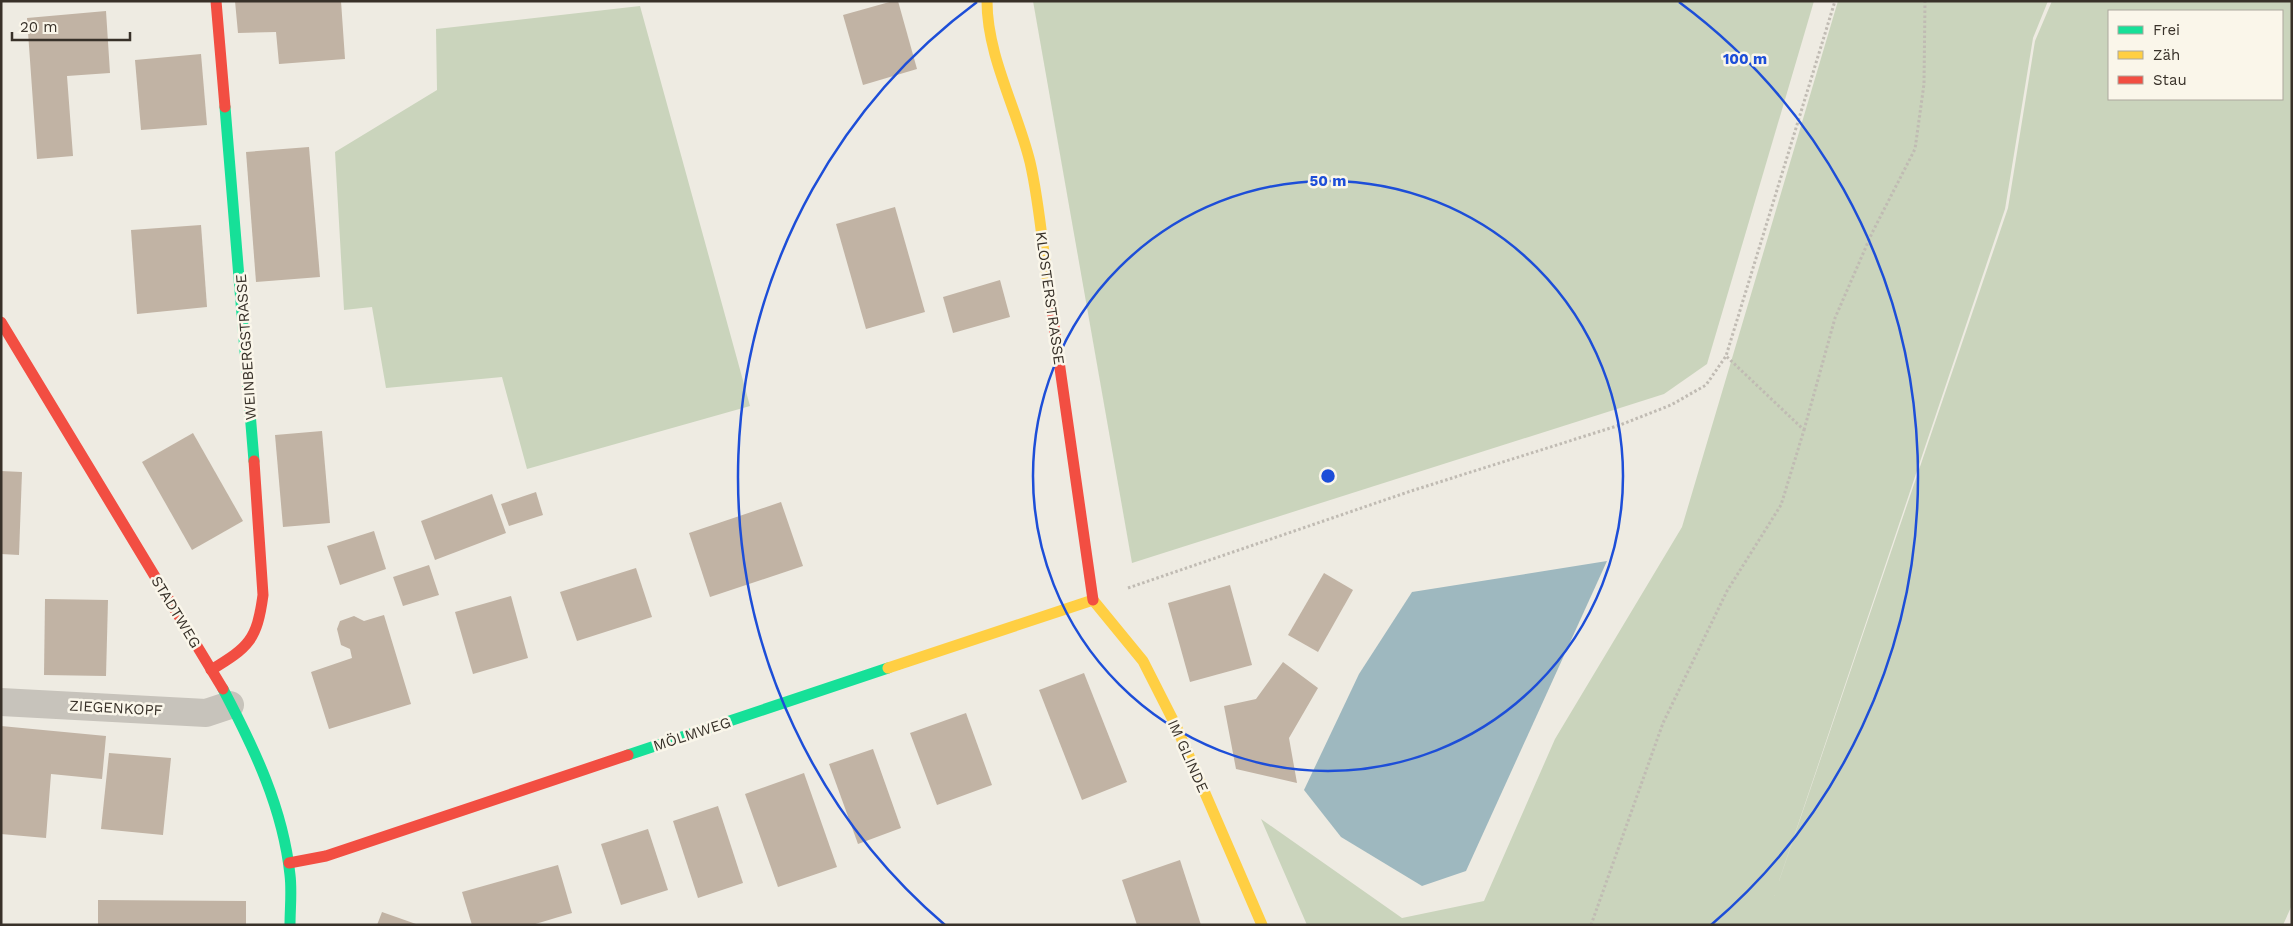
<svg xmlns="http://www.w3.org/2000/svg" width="2293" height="926" font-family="'Work Sans',sans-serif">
	<rect width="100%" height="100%" fill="#eeebe2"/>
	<!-- green -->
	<g fill="#cad4bc" fill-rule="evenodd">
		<polygon points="1033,1 1814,1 1707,364 1664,394 1132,563"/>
		<path d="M1838,1H2048L2033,38L2005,209L1774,896L2008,208L2035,41L2052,1H2292V905L2283,925H1307L1261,819L1402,918L1484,901L1555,739L1682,527ZM2109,11H2282V99H2109Z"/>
		<polygon points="640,6 750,406 527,469 502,377 386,388 372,307 344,310 335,152 437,90 436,29"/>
	</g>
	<!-- water -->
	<polygon fill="#9eb8bf" points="1607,561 1466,871 1422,886 1341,837 1304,790 1359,674 1412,592"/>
	<!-- building -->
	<g fill="#c1b3a4">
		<polygon points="235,1 341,1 345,59 279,64 276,32 238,33"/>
		<polygon points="893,1 898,1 917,69 863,85 843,15"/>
		<polygon points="106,11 110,73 67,76 73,156 37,159 27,18"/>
		<polygon points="201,54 207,125 141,130 135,60"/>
		<polygon points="309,147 320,277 256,282 246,152"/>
		<polygon points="895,207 925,312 866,329 836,224"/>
		<polygon points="201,225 207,307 137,314 131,230"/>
		<polygon points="1000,280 1010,317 953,333 943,297"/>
		<polygon points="322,431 330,523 283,527 275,435"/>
		<polygon points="193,433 243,521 192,550 142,462"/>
		<polygon points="1,471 22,472 19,555 1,554"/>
		<polygon points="536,492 543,515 509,526 501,504"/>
		<polygon points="492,494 506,533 435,560 421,521"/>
		<polygon points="781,502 803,566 710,597 689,533"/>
		<polygon points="374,531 386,569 340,585 327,546"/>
		<polygon points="429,565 439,595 403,606 393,577"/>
		<polygon points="636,568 652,617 577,641 560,592"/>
		<polygon points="1324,573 1353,590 1318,652 1288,635"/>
		<polygon points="1230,585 1252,665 1190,682 1168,603"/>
		<polygon points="511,596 528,658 473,674 455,612"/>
		<polygon points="45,599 108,600 106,676 44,675"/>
		<polygon points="384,615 411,704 329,729 311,672 352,658 350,649 341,645 337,629 340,621 354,616 364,621"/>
		<polygon points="1283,662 1318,688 1289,738 1297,783 1236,769 1224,706 1256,699"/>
		<polygon points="1084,673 1127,782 1082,800 1039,690"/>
		<polygon points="966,713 992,785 937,805 910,733"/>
		<polygon points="1,726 106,736 102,779 51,774 46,838 1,834"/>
		<polygon points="873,749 901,828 858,844 829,764"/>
		<polygon points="109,753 171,758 163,835 101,829"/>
		<polygon points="804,773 837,867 778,887 745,794"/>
		<polygon points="718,806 743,883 698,898 673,821"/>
		<polygon points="648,829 668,890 621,905 601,844"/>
		<polygon points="1180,860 1201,925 1137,925 1122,880"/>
		<polygon points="558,865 572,913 532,925 472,925 462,892"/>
		<polygon points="98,900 246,901 246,925 98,925"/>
		<polygon points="382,912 416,924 416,925 377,925"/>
	</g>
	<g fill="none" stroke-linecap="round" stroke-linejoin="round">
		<!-- path -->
		<g stroke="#c0bbb3" stroke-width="3" stroke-dasharray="2.5 2.5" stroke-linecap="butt">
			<polyline points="1804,430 1835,318 1872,233 1915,149 1924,84 1925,1"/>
			<polyline points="1128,588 1411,491 1620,425 1671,405 1706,385 1726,356 1835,1"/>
			<polyline points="1591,925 1663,723 1727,591 1781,505 1804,430 1726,356"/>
		</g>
		<!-- street -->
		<polyline stroke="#c7c3bb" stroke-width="28" points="1,702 206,713 230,705"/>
		<!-- fast -->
		<g stroke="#16e098" stroke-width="11">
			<polyline points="225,107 254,461"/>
			<path d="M223,689C254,748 283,808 290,875C292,891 290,909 290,925"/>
			<polyline points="628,755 888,668"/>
		</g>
		<!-- slow -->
		<g stroke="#ffcf43" stroke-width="11">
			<path d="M987,1C987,56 1017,109 1030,162C1040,205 1043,254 1050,298"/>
			<polyline points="1093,600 1143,661 1176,726 1262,925"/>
			<polyline points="888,668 1093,600"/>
		</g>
		<!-- jam -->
		<g stroke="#f24e42" stroke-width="11">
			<polyline points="216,1 225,107"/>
			<polyline points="1050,298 1093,600"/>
			<polyline points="1,322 223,689"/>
			<path d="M211,670C249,647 257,640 263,595L254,461"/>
			<polyline points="289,863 326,856 628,755"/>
		</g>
	</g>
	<!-- distance rings -->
	<g fill="none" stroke="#1d4ed8" stroke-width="2.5">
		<circle cx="1328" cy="476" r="295"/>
		<path d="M945 925A590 590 0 0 1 977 2M1679 2A590 590 0 0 1 1711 925"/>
	</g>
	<g text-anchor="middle" stroke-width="5" stroke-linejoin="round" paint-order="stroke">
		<!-- street labels -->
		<g font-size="15" fill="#383129" stroke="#faf6ea">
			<text transform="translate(1050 298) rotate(82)" y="5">KLOSTERSTRASSE</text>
			<text transform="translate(246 347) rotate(-94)" y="5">WEINBERGSTRASSE</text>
			<text transform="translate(176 612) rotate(59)" y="5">STADTWEG</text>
			<text transform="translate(116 708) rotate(3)" y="5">ZIEGENKOPF</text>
			<text transform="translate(692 734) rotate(-18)" y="5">MÖLMWEG</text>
			<text transform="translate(1188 756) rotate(66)" y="5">IM GLINDE</text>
		</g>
	</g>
	<circle cx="1328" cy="476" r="8" fill="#1d4ed8" stroke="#faf6ea" stroke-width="2.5"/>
	<g font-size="15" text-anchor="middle" font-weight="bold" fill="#1d4ed8" stroke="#faf6ea" stroke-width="5" stroke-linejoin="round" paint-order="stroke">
		<text x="1745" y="64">100 m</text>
		<text x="1328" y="186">50 m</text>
	</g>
	<!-- border -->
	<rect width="2293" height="926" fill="none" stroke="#383129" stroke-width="5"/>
	<!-- legend -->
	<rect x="2108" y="10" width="175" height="90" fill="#faf6ea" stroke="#aca79d"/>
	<rect x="2118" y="26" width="25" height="8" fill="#16e098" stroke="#aca79d"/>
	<text x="2153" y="35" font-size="15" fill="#383129">Frei</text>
	<rect x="2118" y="51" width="25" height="8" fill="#ffcf43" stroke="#aca79d"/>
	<text x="2153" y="60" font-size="15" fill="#383129">Zäh</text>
	<rect x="2118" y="76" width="25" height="8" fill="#f24e42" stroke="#aca79d"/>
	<text x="2153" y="85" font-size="15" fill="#383129">Stau</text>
	<!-- scale -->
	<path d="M12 32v8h118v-8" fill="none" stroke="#383129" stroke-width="2.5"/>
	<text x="20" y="32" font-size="15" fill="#383129" stroke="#faf6ea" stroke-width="4" paint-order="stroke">20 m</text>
</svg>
